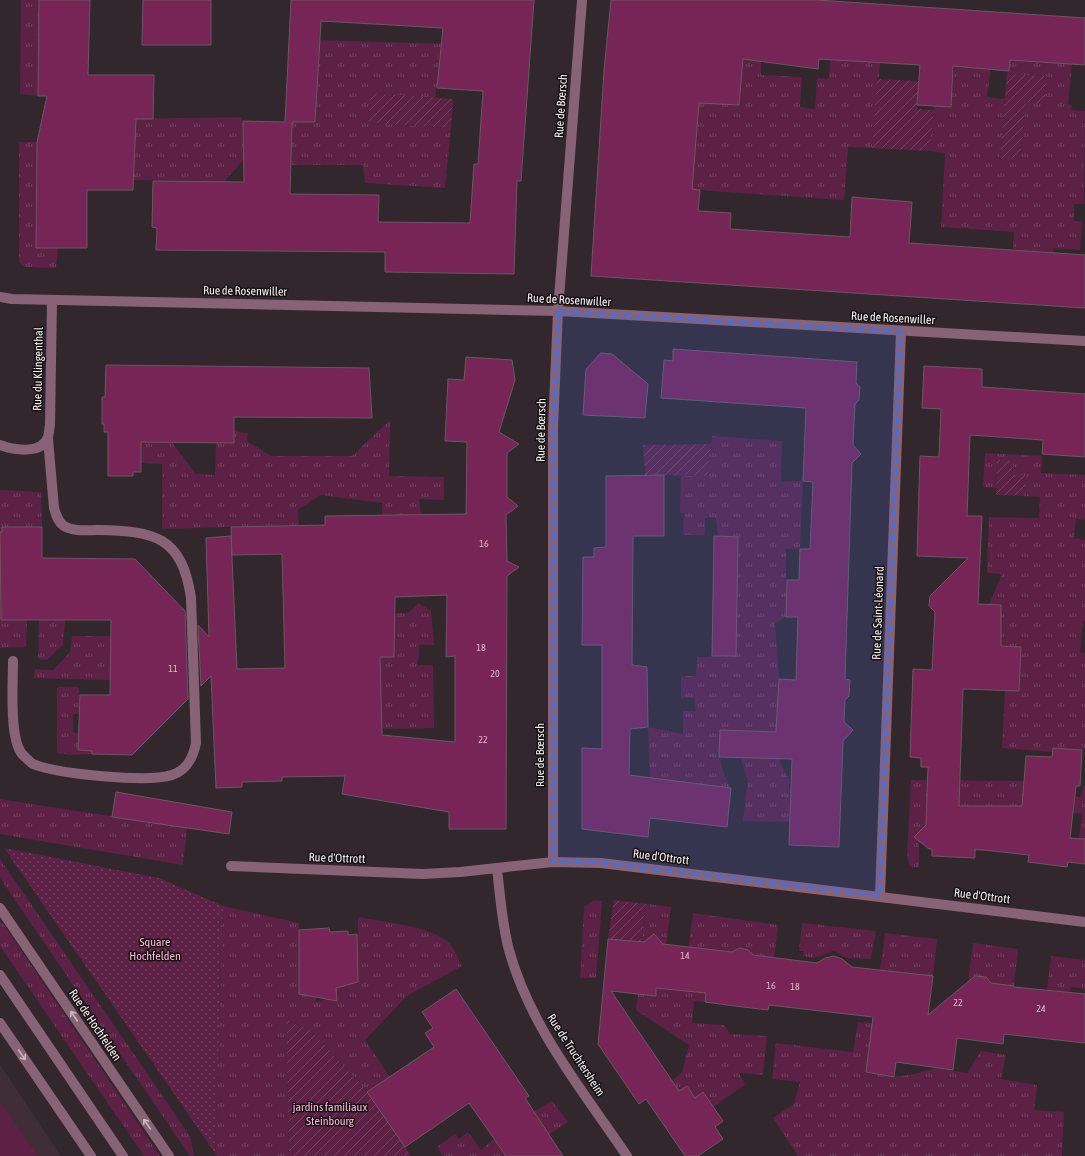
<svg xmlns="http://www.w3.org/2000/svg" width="1085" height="1156" font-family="'Asap Condensed',sans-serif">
	<defs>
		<pattern id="grass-tufts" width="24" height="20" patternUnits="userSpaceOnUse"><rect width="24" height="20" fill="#5c2144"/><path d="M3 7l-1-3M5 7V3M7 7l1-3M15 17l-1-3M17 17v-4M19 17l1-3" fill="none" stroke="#74425f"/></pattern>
		<pattern id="park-dots" width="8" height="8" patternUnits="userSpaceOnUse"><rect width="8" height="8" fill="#5c2144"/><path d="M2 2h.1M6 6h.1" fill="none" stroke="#74425f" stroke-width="1.8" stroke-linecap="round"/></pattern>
		<pattern id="garden-furrows" width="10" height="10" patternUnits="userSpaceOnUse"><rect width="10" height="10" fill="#5c2144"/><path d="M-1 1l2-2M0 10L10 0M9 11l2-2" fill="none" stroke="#74425f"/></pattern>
	</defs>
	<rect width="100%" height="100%" fill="#32272d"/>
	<!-- built -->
	<polygon fill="#3f2e37" points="0,1065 61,1156 0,1156"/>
	<!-- grass -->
	<g fill="url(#grass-tufts)">
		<polygon points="21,0 39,0 38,96 20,94"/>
		<polygon points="317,40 448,44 439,72 435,98 371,93 369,123 451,128 445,188 365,183 363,165 291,165 292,122 315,122"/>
		<polygon points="830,57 880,63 872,148 848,147 844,200 669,188 668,145 696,146 699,103 739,105 743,59 761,61 761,75 802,77 800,107 815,109 817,78 829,79"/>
		<polygon points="955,57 992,60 987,97 1005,99 1000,157 1020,159 1026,102 1047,76 1007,74 1010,60 1072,64 1068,104 1072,105 1071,110 1085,111 1084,204 1074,204 1074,221 1082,221 1080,250 1053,248 1054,253 1013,249 1014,232 941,227 945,153 929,151 934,106 951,106"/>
		<polygon points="242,117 245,158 218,189 203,181 133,180 119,119"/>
		<polygon points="19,142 37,142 36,248 58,248 56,268 24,267 19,262"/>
		<polygon points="390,420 389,476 444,477 444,500 419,499 421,514 417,514 417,530 389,592 389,608 395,608 395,613 408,613 419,603 431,611 434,645 419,645 419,657 417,665 433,665 434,728 381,729 379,610 383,611 382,503 320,495 298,510 299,525 162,529 162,464 141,463 133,436 167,436 196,474 215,475 216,443 234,443 234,431 248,433 247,441 271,456 352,456"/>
		<path d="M712,436L782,441L781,482L803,481L800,549H786V617L775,623L779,679L778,697L783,746L780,761L789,780L790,822L743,821L748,780L740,757L735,730H720C720,754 718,766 731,788L650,778L648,727L683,734V711H695V698H681V676H696L697,657L736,656L738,537L718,536L716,518H705V535H683L684,513H680L681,476H708Z"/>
		<polygon points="985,453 1042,456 1041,473 1085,475 1085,520 1076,519 1074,538 1085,540 1085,621 1083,621 1080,652 1085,653 1085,748 1082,750 1053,748 1052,752 1002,748 1005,690 1019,690 1021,647 1002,646 982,621 1002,574 987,573 989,517 1039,518 1040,497 1024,496 1025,475 1012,475 1013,461 997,460 996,488 983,487"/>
		<polygon points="0,490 41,492 42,527 2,527 2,532 0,532"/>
		<polygon points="0,608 27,620 26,647 0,648"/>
		<polygon points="39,620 65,620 63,645 47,660 38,659"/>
		<polygon points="72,636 111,636 110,680 34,678 35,669 53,670 70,652"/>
		<polygon points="57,687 79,687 80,714 73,714 73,732 78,733 78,750 92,751 92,754 73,755 57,753"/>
		<polygon points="911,780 1029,781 1023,828 994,851 975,851 976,806 927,805 926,825 919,841 919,867 913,868 909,865 907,853"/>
		<polygon points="1083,787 1085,787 1085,839 1079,839 1082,814 1054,810 1072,796 1081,797"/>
		<polygon points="0,799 187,828 183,865 0,834"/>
		<polygon points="0,859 190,1136 194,1156 190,1156 0,878"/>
		<polygon points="594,900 602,901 596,978 580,978 584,907"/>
		<polygon points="646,904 671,907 666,945 641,942"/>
		<path d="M223,906L299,923V993L316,997V1002L337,996L336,988L358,982V917C382,922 433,926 450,944C455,950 458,959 462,966L408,995L365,1040L390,1077L367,1092L310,1029L286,1020L289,1156H217L215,1153Z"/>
		<polygon points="693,913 778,925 774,958 751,955 748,950 739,948 734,953 712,951 705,1002 694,1001 692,1023 724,1025 730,1034 767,1036 763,1075 739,1073 745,1085 713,1107 703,1092 695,1098 687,1086 675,1094 668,1084 682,1072 689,1045 636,1010 638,994 655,996 656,988 683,990"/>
		<polygon points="0,920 4,925 160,1156 144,1156 0,946"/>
		<polygon points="802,923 876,931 871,959 847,958 834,951 814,958 803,956 804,951 799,951"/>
		<polygon points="885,933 937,939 933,976 880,970"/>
		<polygon points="973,943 1018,949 1014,986 991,983 986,977 975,976 968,981"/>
		<polygon points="1051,956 1085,960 1085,992 1084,989 1072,987 1069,992 1047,990"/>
		<polygon points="858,1022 881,1024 870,1041 867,1073 894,1077 914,1074 936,1068 967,1073 981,1051 1006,1055 1001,1079 1037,1085 1034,1110 1064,1112 1062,1156 798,1156 773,1118 794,1104 800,1082 772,1079 776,1043 853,1052"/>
		<path d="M552,1101L568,1122L517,1156H443L437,1147L455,1134L459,1139L468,1132L481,1150C503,1131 527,1115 552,1101Z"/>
	</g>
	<!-- park -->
	<polygon fill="url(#park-dots)" points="4,848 159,878 223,906 215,1153"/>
	<!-- garden -->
	<g fill="url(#garden-furrows)">
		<polygon points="1007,74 1047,76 1045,103 1026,102 1020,159 1000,158"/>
		<polygon points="877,79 917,81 919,85 917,109 934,110 929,151 872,148"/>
		<polygon points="370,93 453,99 451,128 369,123"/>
		<polygon points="711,444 708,476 645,475 643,445"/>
		<polygon points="997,460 1013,461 1012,475 1026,475 1024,496 996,495"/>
		<polygon points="614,900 646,904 641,942 608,939"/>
		<polygon points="286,1020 310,1029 367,1092 411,1156 289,1156"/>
	</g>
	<!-- pitch -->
	<polygon fill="#5c2144" points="0,1101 38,1156 0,1156"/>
	<!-- building -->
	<g fill="#762556" stroke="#665a60" fill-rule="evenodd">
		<polygon points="39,0 90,0 88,75 154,75 153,119 136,119 133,190 87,190 87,248 36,248 37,142 47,96 38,96"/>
		<polygon points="143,0 211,0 211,45 142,45"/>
		<path d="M291,0H534L521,181H517L514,274L385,272V252L156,250L157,228L152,227L153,181L244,182L243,121L285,122ZM321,21L443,28L437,88L483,91L478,164H474L470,223L378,222L379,195L290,194L292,122H315Z"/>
		<polygon points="611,0 817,0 1085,18 1085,65 1010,60 1009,71 953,66 951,107 917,105 920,65 819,59 818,69 743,59 739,105 699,103 692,189 700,190 698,211 731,213 730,229 850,237 852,197 912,202 909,243 1085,255 1085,308 591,276 604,70"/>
		<polygon points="673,349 857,362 856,383 860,387 859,400 855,404 853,445 861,454 852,463 845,679 850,680 849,696 845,700 844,722 853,730 843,741 839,847 789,845 792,759 719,757 720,730 776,732 779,679 796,680 798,617 786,617 787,580 799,580 800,549 810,549 813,482 803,481 806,408 661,398 664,360 673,361"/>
		<polygon points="601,353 612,354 648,384 645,418 583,415 586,369"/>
		<path d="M466,357L512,360L515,380L499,432L519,444L507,453V497L518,506L506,515L507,561L519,567L507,576L506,829H449V812L342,794L345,776L282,777V781L242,782V787L216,788L211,676L201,686L198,625L209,637L206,538L231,536L237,669L285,668L282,554L232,555L231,527L325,525V516L466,514L467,442L445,441L448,379L464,380ZM447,595L446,657L455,656V742L382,735L380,657H394L395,597Z"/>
		<polygon points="106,365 369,368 372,418 234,417 234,443 141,442 141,472 133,472 133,476 108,476 108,432 104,432 104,424 102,424 102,397 105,397"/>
		<polygon points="924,366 982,369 982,387 1085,394 1085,457 1042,454 1043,440 970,435 967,516 982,516 978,604 1001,605 1001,646 1021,647 1019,691 963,689 959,806 1022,806 1026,756 1052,757 1053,748 1082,750 1080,786 1076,786 1070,838 1085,839 1085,864 1068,862 1067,867 1028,862 1029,855 975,849 975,858 932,856 932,849 929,849 914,837 926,825 928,767 921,767 921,758 910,757 913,669 932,670 935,612 929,606 930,596 968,558 917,556 920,456 939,457 941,409 922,408"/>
		<polygon points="664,475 664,536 633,536 632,665 647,667 648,727 630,729 629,775 731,788 727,827 650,818 648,837 582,829 582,748 602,749 602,645 582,645 583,557 594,557 594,548 606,547 606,476"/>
		<polygon points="2,527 42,527 42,558 135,559 185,611 188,699 132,755 92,754 92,751 78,750 80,695 110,695 111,620 1,620 0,532 2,532"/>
		<polygon points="714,536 738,537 736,656 712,656"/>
		<polygon points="116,792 232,812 229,834 112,817"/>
		<polygon points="329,928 330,932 348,931 348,935 357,934 358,982 336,988 337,1001 299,994 299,930"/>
		<polygon points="654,934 663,944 732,952 739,948 748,950 753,955 817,963 825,958 834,956 842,959 852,967 933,976 928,1015 975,976 986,977 991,983 1014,986 1014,987 1085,994 1085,1043 1004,1034 1003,1044 957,1038 953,1070 896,1062 894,1077 866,1072 873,1017 769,1005 768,1010 735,1006 705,1002 706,993 656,988 656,996 611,991 679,1091 687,1086 695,1098 703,1092 723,1121 715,1127 723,1139 698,1156 685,1156 646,1099 639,1104 598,1044 608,939 644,942"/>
		<polygon points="456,989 529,1096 525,1098 563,1156 506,1156 469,1103 405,1147 367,1092 434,1047 425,1033 433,1028 422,1012"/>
	</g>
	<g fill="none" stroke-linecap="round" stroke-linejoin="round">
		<!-- minor -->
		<g stroke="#886275" stroke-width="10">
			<polyline points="0,297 12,299 558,311 1085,341"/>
			<path d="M0,445C13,450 42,455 48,437C49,434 49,429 50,425L52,300"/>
			<path d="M13,661C13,682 9,738 22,754C25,757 30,762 33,764C57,774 148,783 172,775C187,770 193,758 196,743L191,598C182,536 154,531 98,530C87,530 74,532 64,526C58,522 56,515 54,508L48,439"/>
			<polyline points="553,862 553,428 558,311 582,0"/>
			<polyline points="231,866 423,874 460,872 553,862 601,863 1085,922"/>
			<path d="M497,868C500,895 502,924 509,950C530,1027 583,1091 627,1156"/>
			<polyline points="880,896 901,331"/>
			<polyline points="0,908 169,1156"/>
			<polyline points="0,975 123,1156"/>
			<polyline points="0,1023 91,1156"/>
		</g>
	</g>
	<!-- one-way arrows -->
	<defs><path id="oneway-shaft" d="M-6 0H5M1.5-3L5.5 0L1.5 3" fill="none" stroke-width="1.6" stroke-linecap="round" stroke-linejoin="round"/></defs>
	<g stroke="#cab7c0">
		<use href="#oneway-shaft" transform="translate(74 1016) rotate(-124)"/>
		<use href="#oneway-shaft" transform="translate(22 1055) rotate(56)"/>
		<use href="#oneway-shaft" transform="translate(147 1124) rotate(-124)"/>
	</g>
	<!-- marked area -->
	<path fill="#486edd" fill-opacity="0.2" stroke="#486edd" stroke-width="3" stroke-dasharray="8 5" stroke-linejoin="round" d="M558,311L901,331L880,896L601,863L553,862V428Z"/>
	<g text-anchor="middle" stroke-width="3" stroke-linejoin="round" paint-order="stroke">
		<!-- number labels -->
		<g font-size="10" fill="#d6bccb">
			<text x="484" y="547">16</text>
			<text x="481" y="651">18</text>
			<text x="173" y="672">11</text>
			<text x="495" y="677">20</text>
			<text x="483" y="743">22</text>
			<text x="685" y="959">14</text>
			<text x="771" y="989">16</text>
			<text x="795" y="990">18</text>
			<text x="958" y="1006">22</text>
			<text x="1041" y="1012">24</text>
		</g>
		<!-- street labels -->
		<g font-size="12" fill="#f6eff2" stroke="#171214">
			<text transform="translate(561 106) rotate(-86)" y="4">Rue de Bœrsch</text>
			<text transform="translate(245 291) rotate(1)" y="4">Rue de Rosenwiller</text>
			<text transform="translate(569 300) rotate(3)" y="4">Rue de Rosenwiller</text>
			<text transform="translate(893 318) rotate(3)" y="4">Rue de Rosenwiller</text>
			<text transform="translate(38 369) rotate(-89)" y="4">Rue du Klingenthal</text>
			<text transform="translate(541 430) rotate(-89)" y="4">Rue de Bœrsch</text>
			<text transform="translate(878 613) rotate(-88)" y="4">Rue de Saint-Léonard</text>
			<text transform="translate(540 755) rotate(-90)" y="4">Rue de Bœrsch</text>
			<text transform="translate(661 857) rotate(7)" y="4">Rue d'Ottrott</text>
			<text transform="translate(337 858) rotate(2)" y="4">Rue d'Ottrott</text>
			<text transform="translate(982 896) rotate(7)" y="4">Rue d'Ottrott</text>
			<text transform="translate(95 1025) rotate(56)" y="4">Rue de Hochfelden</text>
			<text transform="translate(576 1055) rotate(57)" y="4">Rue de Truchtersheim</text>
		</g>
		<!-- park labels -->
		<g font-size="12" fill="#fcb6da" stroke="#171214">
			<text x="155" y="946">Square<tspan x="155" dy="14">Hochfelden</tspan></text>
			<text x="330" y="1111">jardins familiaux<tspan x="330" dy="14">Steinbourg</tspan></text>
		</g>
	</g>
</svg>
